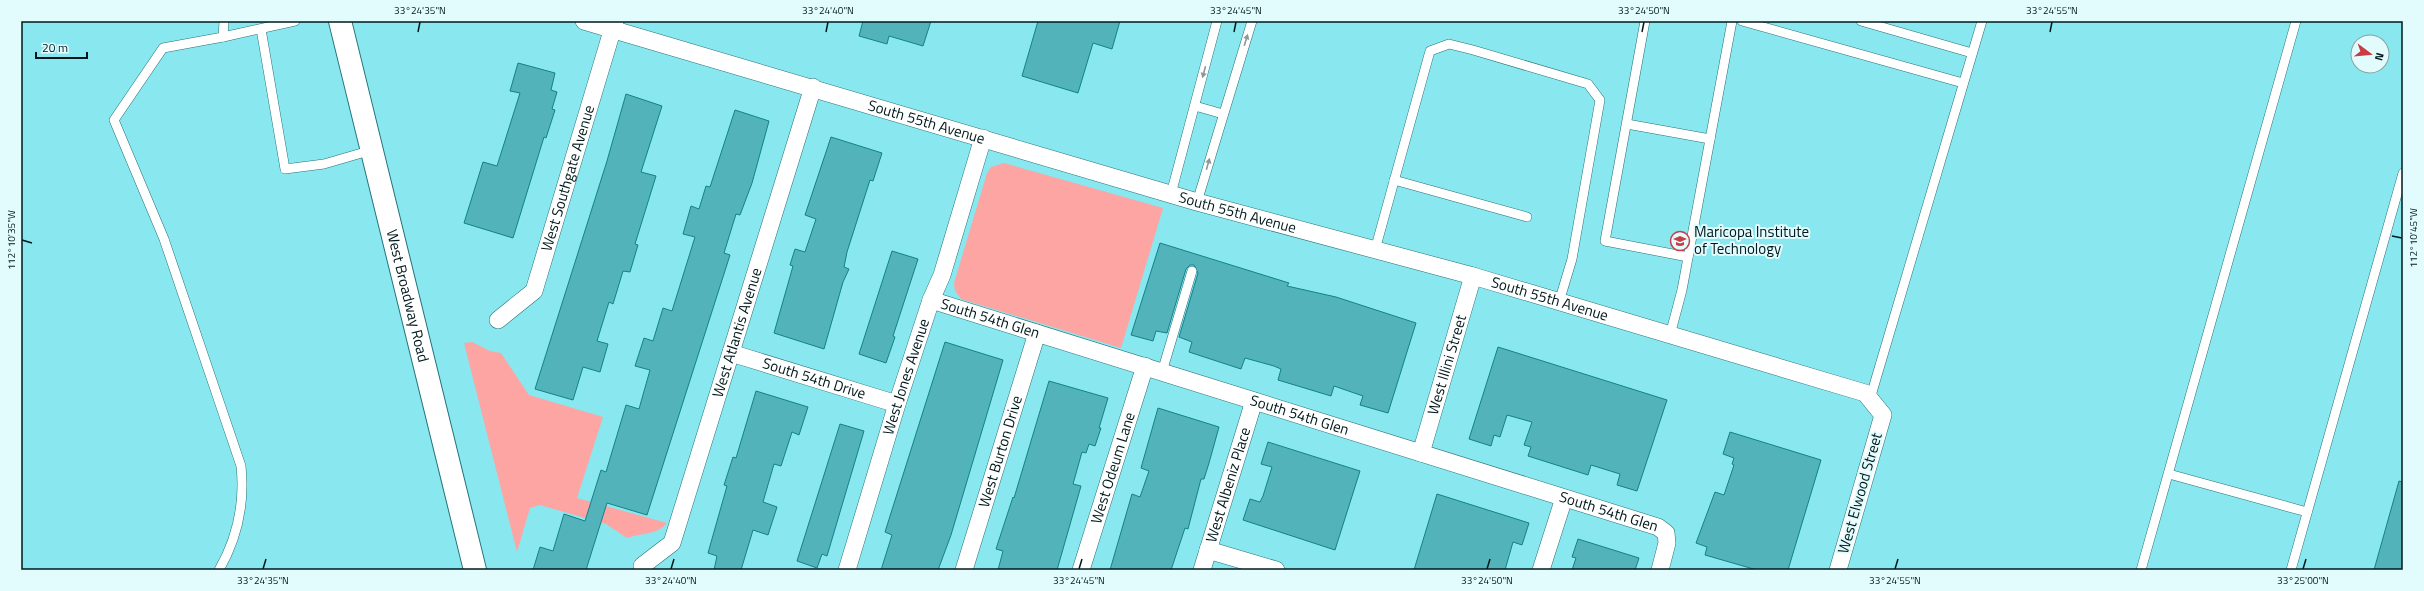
<svg xmlns="http://www.w3.org/2000/svg" width="2424" height="591" font-family="'Titillium Web',sans-serif">
	<rect width="100%" height="100%" fill="#89e7ef"/>
	<!-- green -->
	<g fill="#fda5a2">
		<polygon points="1004,163 1163,208 1121,348 961,299 955,291 954,283 987,173 991,167"/>
		<path d="M472,342L490,351L501,353L529,395L603,417L577,498L667,523C657,535 641,533 627,538L606,524L540,505L530,508L517,552L464,343Z"/>
	</g>
	<!-- building -->
	<g fill="#53b3ba" stroke="#118289">
		<polygon points="863,21 931,21 923,46 889,36 887,44 859,36"/>
		<polygon points="1038,21 1120,21 1112,49 1093,43 1078,93 1022,76"/>
		<polygon points="518,63 555,73 551,90 557,92 552,109 555,110 546,138 544,137 513,238 464,223 483,162 497,166 520,93 510,91"/>
		<polygon points="626,94 662,106 641,172 656,176 635,244 638,245 630,272 623,271 613,304 609,302 597,341 608,344 600,372 583,367 573,400 535,389 607,161"/>
		<polygon points="735,110 769,121 752,183 740,215 736,214 724,253 730,255 647,515 607,503 586,570 533,570 540,547 553,551 564,514 585,521 601,470 606,472 626,405 639,409 650,370 635,366 644,338 653,341 663,308 672,311 695,237 683,234 691,206 699,209 706,186 710,187"/>
		<polygon points="831,137 882,153 873,181 870,180 847,252 844,267 849,269 843,282 824,349 774,333 793,266 790,265 795,249 805,252 816,219 805,215"/>
		<polygon points="1160,243 1289,283 1287,286 1336,297 1416,323 1388,413 1360,405 1363,396 1334,386 1331,396 1278,380 1281,369 1274,366 1245,358 1241,369 1189,352 1192,342 1179,337 1198,273 1194,265 1190,265 1186,269 1167,333 1156,331 1153,341 1131,335"/>
		<polygon points="892,251 918,259 893,336 895,337 886,363 859,354"/>
		<polygon points="945,342 1003,360 951,535 938,570 881,570 892,535 885,532"/>
		<polygon points="1498,347 1667,400 1637,491 1617,485 1620,474 1591,465 1588,475 1528,456 1531,447 1524,445 1532,422 1507,415 1500,437 1494,435 1491,446 1469,439"/>
		<polygon points="1049,381 1108,398 1099,428 1101,428 1095,446 1089,444 1086,453 1082,452 1073,484 1081,486 1057,570 998,570 1003,551 996,549 1013,497 1014,498"/>
		<polygon points="756,391 808,407 799,435 792,432 781,466 774,464 763,502 777,507 768,535 753,530 741,570 714,570 717,556 708,553 727,486 724,485 733,457 736,458"/>
		<polygon points="1158,408 1219,427 1209,463 1204,479 1201,479 1188,529 1185,528 1171,570 1110,570 1132,494 1140,497 1149,471 1141,468"/>
		<polygon points="840,424 864,431 827,556 822,554 817,568 797,561"/>
		<polygon points="1730,432 1821,460 1788,570 1757,570 1705,555 1707,547 1696,543 1715,492 1724,495 1734,465 1732,464 1734,458 1723,454"/>
		<polygon points="1268,442 1360,471 1335,550 1243,520 1250,499 1260,502 1263,496 1272,467 1261,464"/>
		<polygon points="2399,481 2403,482 2403,570 2374,570"/>
		<polygon points="1437,494 1529,523 1522,545 1513,542 1505,570 1414,570"/>
		<polygon points="1578,539 1639,558 1635,570 1572,570 1576,558 1572,557"/>
	</g>
	<g fill="none" stroke-linecap="round" stroke-linejoin="round">
		<defs>
			<g id="service">
				<polyline points="1645,21 1605,241 1688,257"/>
				<polyline points="1742,21 1963,83"/>
				<polyline points="1861,21 1972,53"/>
				<polyline points="261,29 285,169 324,164 372,150"/>
				<polyline points="223,37 295,21"/>
				<polyline points="1195,106 1223,114"/>
				<polyline points="1627,124 1710,139"/>
				<polyline points="1394,180 1527,217"/>
				<polyline points="1171,194 1217,21"/>
				<polyline points="1197,202 1252,21"/>
				<polyline points="1375,250 1430,51 1449,44 1473,50 1588,84 1600,100 1572,259 1559,302"/>
				<polyline points="1670,335 1682,290 1732,21"/>
				<polyline points="1162,372 1192,271"/>
				<polyline points="1870,399 1982,21"/>
				<polyline points="2169,474 2307,512"/>
				<path d="M219,570C238,537 245,504 241,466L164,239L114,120L163,48L223,37L224,21"/>
				<polyline points="2141,570 2296,21"/>
				<polyline points="2291,570 2403,173"/>
			</g>
			<g id="minor">
				<path id="s1" d="M584,21L1197,202L1473,276L1865,393L1883,415L1838,570"/>
				<path id="s2" d="M931,300L1658,527L1666,533L1667,543L1660,570"/>
				<path id="s3" d="M498,320L534,291L615,21"/>
				<path id="s4" d="M731,353L897,404"/>
				<path id="s5" d="M1421,453L1473,276"/>
				<polyline points="1208,550 1276,570"/>
				<path id="s6" d="M642,566L672,543L813,87"/>
				<path id="s7" d="M847,570L897,404L931,300L942,275L983,138"/>
				<path id="s8" d="M964,570L1037,333"/>
				<path id="s9" d="M1081,570L1145,366"/>
				<path id="s10" d="M1202,570L1254,401"/>
				<polyline points="1541,570 1564,498"/>
			</g>
			<g id="secondary">
				<path id="s11" d="M340,21L475,570"/>
			</g>
		</defs>
		<!-- service casing -->
		<use href="#service" stroke="#277278" stroke-width="10"/>
		<!-- minor casing -->
		<use href="#minor" stroke="#277278" stroke-width="18"/>
		<!-- secondary casing -->
		<use href="#secondary" stroke="#277278" stroke-width="24"/>
		<!-- service -->
		<use href="#service" stroke="#fff" stroke-width="9"/>
		<!-- minor -->
		<use href="#minor" stroke="#fff" stroke-width="17"/>
		<!-- secondary -->
		<use href="#secondary" stroke="#fff" stroke-width="22"/>
	</g>
	<!-- one-way arrows -->
	<defs><path id="oneway-solid" d="M-6-.8H1V-3.2L6.5 0L1 3.2V.8H-6Z"/></defs>
	<g fill="#8c9798">
		<use href="#oneway-solid" transform="translate(1246 40) rotate(-73)"/>
		<use href="#oneway-solid" transform="translate(1204 72) rotate(105)"/>
		<use href="#oneway-solid" transform="translate(1208 164) rotate(-74)"/>
	</g>
	<!-- ticks -->
	<path fill="none" stroke="#00181b" stroke-width="1.5" d="M418,32L420,22M826,32L828,22M1234,32L1236,22M1642,32L1644,22M2050,32L2052,22M2392,236L2402,238M22,240L32,243M263,569L266,559M671,569L674,559M1079,569L1082,559M1487,569L1490,559M1895,569L1898,559M2303,569L2306,559"/>
	<!-- icons -->
	<defs>
		<symbol id="school-ring" viewBox="-11 -11 22 22"><circle r="9.5" fill="#e2fcfe" stroke="#ca3b43" stroke-width="1.5"/><path d="M0-5L7-2L0 1L-7-2ZM-4 1L0 2.5L4 1V4Q0 6-4 4Z" fill="#ca3b43"/></symbol>
	</defs>
	<g fill-rule="evenodd">
		<use href="#school-ring" x="1669" y="230" width="22" height="22"/>
	</g>
	<g text-anchor="middle" stroke-width="4" stroke-linejoin="round" paint-order="stroke">
		<!-- street labels -->
		<g font-size="15" fill="#00181b" stroke="#e2fcfe">
			<text dy="5" stroke="none"><textPath href="#s1" startOffset="357">South 55th Avenue</textPath></text>
			<text dy="5" stroke="none"><textPath href="#s3" startOffset="164">West Southgate Avenue</textPath></text>
			<text dy="5" stroke="none"><textPath href="#s1" startOffset="681">South 55th Avenue</textPath></text>
			<text dy="5" stroke="none"><textPath href="#s11" startOffset="283">West Broadway Road</textPath></text>
			<text dy="5" stroke="none"><textPath href="#s1" startOffset="1005">South 55th Avenue</textPath></text>
			<text dy="5" stroke="none"><textPath href="#s2" startOffset="62">South 54th Glen</textPath></text>
			<text dy="5" stroke="none"><textPath href="#s6" startOffset="258">West Atlantis Avenue</textPath></text>
			<text dy="5" stroke="none"><textPath href="#s5" startOffset="92">West Illini Street</textPath></text>
			<text dy="5" stroke="none"><textPath href="#s7" startOffset="202">West Jones Avenue</textPath></text>
			<text dy="5" stroke="none"><textPath href="#s4" startOffset="87">South 54th Drive</textPath></text>
			<text dy="5" stroke="none"><textPath href="#s2" startOffset="386">South 54th Glen</textPath></text>
			<text dy="5" stroke="none"><textPath href="#s8" startOffset="124">West Burton Drive</textPath></text>
			<text dy="5" stroke="none"><textPath href="#s9" startOffset="107">West Odeum Lane</textPath></text>
			<text dy="5" stroke="none"><textPath href="#s10" startOffset="89">West Albeniz Place</textPath></text>
			<text transform="translate(1860 493) rotate(-74)" y="5">West Elwood Street</text>
			<text dy="5" stroke="none"><textPath href="#s2" startOffset="710">South 54th Glen</textPath></text>
		</g>
		<!-- poi labels -->
		<g font-size="15" fill="#00181b" stroke="#e2fcfe" text-anchor="start">
			<text x="1694" y="237">Maricopa Institute<tspan x="1694" dy="17">of Technology</tspan></text>
		</g>
	</g>
	<!-- border -->
	<rect width="2424" height="591" fill="none" stroke="#e2fcfe" stroke-width="44"/>
	<!-- north arrow -->
	<g transform="translate(2370 54) rotate(106)"><circle r="19" fill="#e2fcfe" stroke="#88a1a3"/>
	<path d="M0-3L7 15L0 10L-7 15Z" fill="#ca3b43"/>
	<text y="-6" font-size="11" font-weight="bold" text-anchor="middle" fill="#00181b">N</text>
	</g>
	<!-- scale -->
	<path d="M36 52v6h51v-6" fill="none" stroke="#00181b" stroke-width="2"/>
	<text x="42" y="52" font-size="12" fill="#00181b" stroke="#e2fcfe" stroke-width="3" paint-order="stroke">20 m</text>
	<rect x="22" y="22" width="2380" height="547" fill="none" stroke="#00181b" stroke-width="1.5"/>
	<g font-size="10" text-anchor="middle" fill="#00181b">
		<text x="420" y="14">33°24'35"N</text>
		<text x="828" y="14">33°24'40"N</text>
		<text x="1236" y="14">33°24'45"N</text>
		<text x="1644" y="14">33°24'50"N</text>
		<text x="2052" y="14">33°24'55"N</text>
		<text transform="translate(2413 238) rotate(-90)" y="4">112°10'45"W</text>
		<text transform="translate(11 240) rotate(-90)" y="4">112°10'35"W</text>
		<text x="263" y="584">33°24'35"N</text>
		<text x="671" y="584">33°24'40"N</text>
		<text x="1079" y="584">33°24'45"N</text>
		<text x="1487" y="584">33°24'50"N</text>
		<text x="1895" y="584">33°24'55"N</text>
		<text x="2303" y="584">33°25'00"N</text>
	</g>
</svg>
